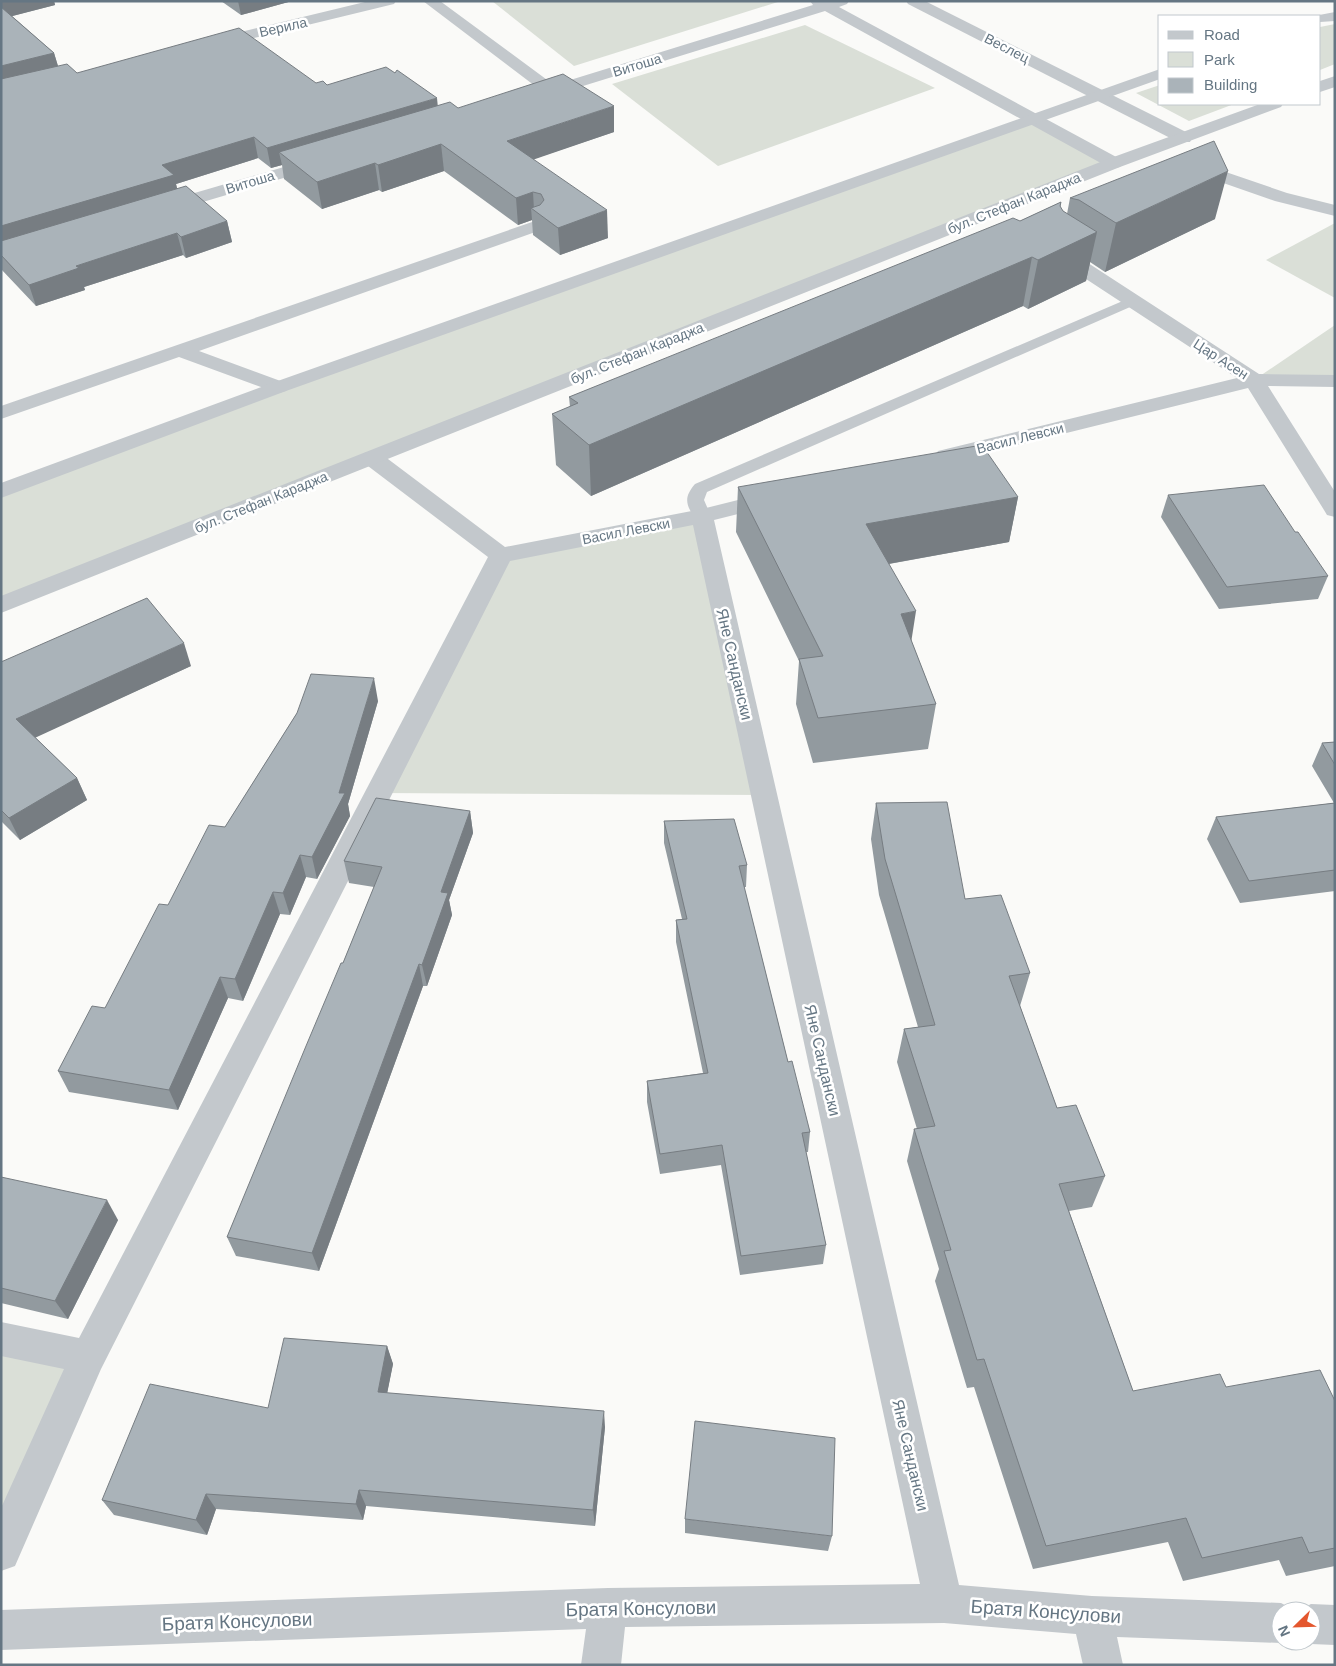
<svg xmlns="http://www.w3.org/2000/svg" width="1336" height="1666" font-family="Helvetica,sans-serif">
	<rect width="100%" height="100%" fill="#fafaf8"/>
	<!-- green -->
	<g fill="#dadfd7">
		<polygon points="492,1 781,1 574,66"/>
		<polygon points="1335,24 1335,64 1320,70 1320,27"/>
		<polygon points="805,25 935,88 718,166 612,84"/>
		<polygon points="1160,85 1160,104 1234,104 1189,121 1136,93"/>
		<polygon points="1033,119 1114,163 1,605 1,491"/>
		<polygon points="1335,223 1335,298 1266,260"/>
		<polygon points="1335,325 1335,381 1254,380"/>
		<polygon points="702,516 763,795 379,793 501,555"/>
		<polygon points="1,1339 88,1357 1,1552"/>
	</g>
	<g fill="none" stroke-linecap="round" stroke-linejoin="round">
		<!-- service -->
		<path fill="#c3c8cc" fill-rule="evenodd" d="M1132,297L1137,298L1139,301L1137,304L707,492L704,500L711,516L708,520L702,521L696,520C686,505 683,498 695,484Z"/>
		<!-- minor -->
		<g fill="#c3c8cc" fill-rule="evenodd">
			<polygon points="369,1 396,1 394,4 213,48 208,46 205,43 208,40"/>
			<polygon points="423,1 440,1 554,85 813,5 810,1 849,1 847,4 839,7 1120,159 1123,163 1120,167 1114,168 1108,167 825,11 541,99 535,97 533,94 539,89"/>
			<polygon points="906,1 925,1 1190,134 1192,138 1190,142 1178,142 908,4"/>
			<polygon points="318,157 324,158 327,162 324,166 169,212 163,213 157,212 154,208 157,204"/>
			<polygon points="535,221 541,222 544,226 541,230 199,351 286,383 289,387 286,391 279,393 272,391 179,357 1,419 1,406"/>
			<polygon points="1061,248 1068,250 1259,374 1335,375 1335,387 1268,386 1335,492 1335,517 1327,515 1324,510 1248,388 946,463 938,461 935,456 938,451 1237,378 1054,258 1052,254 1054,250"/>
			<polygon points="372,451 380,453 505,547 702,509 774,491 782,493 785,498 782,503 714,520 959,1585 1092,1596 1281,1603 1296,1611 1281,1611 1281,1641 1285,1641 1281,1643 1117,1637 1123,1665 1083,1665 1076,1634 944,1623 625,1627 621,1665 581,1665 586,1629 1,1650 1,1610 608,1588 920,1584 693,525 510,561 101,1369 15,1566 1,1571 1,1508 64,1369 1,1356 1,1322 79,1338 488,557 364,463 361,458 364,453"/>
			<polygon points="1311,1604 1335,1605 1335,1645 1311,1644 1304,1641 1311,1641 1311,1611 1297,1611"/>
		</g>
		<!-- tertiary -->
		<g fill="#c3c8cc" fill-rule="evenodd">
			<polygon points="1335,12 1335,21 1320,22 1320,16 1314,16"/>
			<polygon points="1160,69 1160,79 286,391 1,498 1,483 272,383"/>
			<polygon points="1335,76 1335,87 1320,92 1320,81"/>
			<polygon points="1260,104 1283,104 1281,107 1120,167 1,613 1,596 1108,159"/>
			<polygon points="1190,166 1217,169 1287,193 1335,205 1335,216 1275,201 1209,178 1184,175 1181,171 1184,167"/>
		</g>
	</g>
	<!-- wall -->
	<g fill="#929a9f">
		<polygon points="1,1 54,1 55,5 12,16 54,53 58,66 77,73 316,83 327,85 437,106 458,108 614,132 533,159 608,238 560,255 533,235 532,220 518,225 444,171 382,192 379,190 322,209 284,179 282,165 271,168 258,158 176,184 177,189 227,221 232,242 186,258 183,255 84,287 85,290 36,306 1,269"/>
		<polygon points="221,1 292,1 241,15"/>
		<polygon points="1070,198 1215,219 1105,272 1090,262 1086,281 1028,309 1023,306 591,496 556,465 552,414 570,407 569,397 1020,221 1061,202 1060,207 1063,211 1067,214"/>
		<polygon points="738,487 1018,497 1009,542 889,564 911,640 936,704 928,749 813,763 796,704 799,661 736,532"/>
		<polygon points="1168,495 1328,576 1318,599 1219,609 1161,517"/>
		<polygon points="1,662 191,666 35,737 77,778 87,800 20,840 1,821"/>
		<polygon points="378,701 348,804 350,816 317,879 306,877 290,915 280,914 243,1001 228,998 178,1110 69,1092 58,1071 105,1008 168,905 225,827 297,713"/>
		<polygon points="1335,742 1335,891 1240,903 1207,839 1216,817 1334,803 1312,766 1322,743"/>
		<polygon points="876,803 965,899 1030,973 1020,1006 1057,1108 1105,1176 1092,1207 1069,1211 1133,1391 1226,1387 1335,1401 1335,1566 1286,1576 1279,1560 1183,1581 1168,1542 1033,1569 974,1387 967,1388 935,1281 939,1269 907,1161 914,1129 917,1129 897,1062 904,1029 918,1027 879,895 871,839"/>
		<polygon points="470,811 473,833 449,900 452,915 427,986 423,986 319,1271 236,1256 227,1237 343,963 374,887 349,883 344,861"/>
		<polygon points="664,821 747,865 746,887 744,887 788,1062 810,1132 808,1152 806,1152 826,1245 823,1264 740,1275 721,1165 660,1174 647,1102 647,1081 703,1073 676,942 676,920 682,919 664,843"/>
		<polygon points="1,1177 118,1220 68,1319 1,1303"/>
		<polygon points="387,1346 393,1364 387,1393 605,1427 595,1526 366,1506 363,1520 216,1509 207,1535 114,1515 102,1500 268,1408"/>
		<polygon points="685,1519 832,1536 828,1551 685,1533"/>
	</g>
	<!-- shaded-wall -->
	<g fill="#777d82">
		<polygon points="1,1 54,1 55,5 1,19"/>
		<polygon points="238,1 292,1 241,15"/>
		<polygon points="54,53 60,73 1,87 1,66"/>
		<polygon points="437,98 439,118 279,152 282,165 271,168 267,148"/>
		<polygon points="614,106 614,132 509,168 507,141"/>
		<polygon points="254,137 258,158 176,184 179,196 1,249 1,226 162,165"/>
		<polygon points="441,144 444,171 382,192 378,165"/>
		<polygon points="375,163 379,190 322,209 317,182"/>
		<polygon points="1228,171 1215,219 1105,272 1116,223"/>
		<polygon points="533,192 534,210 531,208 532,220 518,225 516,198"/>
		<polygon points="1061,202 1052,250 1097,232 1086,281 1028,309 1038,260"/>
		<polygon points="607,210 608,238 560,255 558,228"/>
		<polygon points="227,221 232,242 186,258 181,237"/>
		<polygon points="177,233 183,255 84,287 85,290 36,306 29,285 76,266"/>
		<polygon points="1032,257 1023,306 591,496 589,445"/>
		<polygon points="1018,497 1009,542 860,569 866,524"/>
		<polygon points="916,611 909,656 901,614"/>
		<polygon points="184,643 191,666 26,742 16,719"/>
		<polygon points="374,678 378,701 348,804 350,816 317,879 312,857 339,793"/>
		<polygon points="77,778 87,800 20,840 9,818"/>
		<polygon points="470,811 473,833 449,900 452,915 427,986 422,965 441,892"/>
		<polygon points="300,855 306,877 290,915 283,893"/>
		<polygon points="273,892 280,914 243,1001 235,979"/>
		<polygon points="419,964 423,986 319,1271 312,1253"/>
		<polygon points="220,977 228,998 178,1110 169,1090"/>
		<polygon points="107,1200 118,1220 68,1319 55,1301"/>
		<polygon points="387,1346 393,1364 384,1409 378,1392"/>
		<polygon points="604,1411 605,1427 595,1526 593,1510"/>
		<polygon points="359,1490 366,1506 363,1520 356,1504"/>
		<polygon points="206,1494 216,1509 207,1535 196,1520"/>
	</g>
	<!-- building -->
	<g fill="#aab3b9" stroke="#777d82">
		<polygon points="1,7 54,53 1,66"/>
		<polygon points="239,28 316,83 323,81 327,85 386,67 395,73 397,70 437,98 267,148 254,137 162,165 174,175 1,226 1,79 67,64 77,73"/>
		<polygon points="563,74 614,106 507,141 607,210 558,228 531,208 540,205 544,200 541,194 533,192 516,198 441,144 378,165 375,163 317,182 279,152 450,102 458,108"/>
		<polygon points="1214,141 1228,171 1116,223 1079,200 1070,198"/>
		<polygon points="186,186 227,221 181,237 177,233 76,266 79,268 29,285 1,255 1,241"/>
		<polygon points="1061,202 1060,206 1063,211 1097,232 1038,260 1032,257 589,445 552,414 578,403 569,397 1013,218 1020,221"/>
		<polygon points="982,445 1018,497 866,524 916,611 901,614 936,704 818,718 799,659 823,656 738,487"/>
		<polygon points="1264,485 1295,532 1298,532 1328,576 1227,587 1168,495"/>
		<polygon points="147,598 184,643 16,719 77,778 9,818 1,810 1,662"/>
		<polygon points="311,674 374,678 339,793 345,793 312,857 300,855 283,893 273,892 235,979 220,977 169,1090 58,1071 92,1006 105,1008 159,904 168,905 209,825 225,827 297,713"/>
		<polygon points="1335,742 1335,765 1322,743"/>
		<polygon points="376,798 470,811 441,892 448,893 422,965 419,964 312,1253 227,1237 306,1046 341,963 343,963 382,867 344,861"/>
		<polygon points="947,802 965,899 1001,895 1030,973 1009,976 1057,1108 1076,1105 1105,1176 1059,1184 1133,1391 1220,1374 1226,1387 1320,1370 1335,1401 1335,1548 1309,1553 1302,1537 1202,1558 1186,1518 1046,1546 984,1359 977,1360 944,1251 951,1250 914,1129 935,1126 904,1029 935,1025 885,859 876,803"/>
		<polygon points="1335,803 1335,870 1249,881 1216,817"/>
		<polygon points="734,819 747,865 739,866 788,1062 792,1061 810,1132 802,1133 826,1245 741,1256 722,1145 660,1154 647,1081 708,1073 676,920 687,919 664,821"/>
		<polygon points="1,1177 107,1200 55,1301 1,1288"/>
		<polygon points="284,1338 387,1346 378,1392 604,1411 593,1510 359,1490 356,1504 206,1494 196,1520 102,1500 150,1384 268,1408"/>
		<polygon points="695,1421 835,1438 832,1536 685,1519"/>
	</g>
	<g text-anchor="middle" stroke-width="5" stroke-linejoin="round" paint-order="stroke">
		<!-- far-street labels -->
		<g font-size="14" fill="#657683" stroke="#fff">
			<text transform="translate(283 27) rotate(-13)" y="5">Верила</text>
			<text transform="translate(1007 48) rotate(27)" y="5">Веслец</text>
			<text transform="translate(637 65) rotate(-17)" y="5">Витоша</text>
			<text transform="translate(250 182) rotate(-17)" y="5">Витоша</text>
			<text transform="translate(1014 203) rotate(-22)" y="5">бул. Стефан Караджа</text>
			<text transform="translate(637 353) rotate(-22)" y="5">бул. Стефан Караджа</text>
			<text transform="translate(1221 359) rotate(33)" y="5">Цар Асен</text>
			<text transform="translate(1020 438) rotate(-14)" y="5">Васил Левски</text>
			<text transform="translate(261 502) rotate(-22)" y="5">бул. Стефан Караджа</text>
			<text transform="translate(626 531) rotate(-11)" y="5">Васил Левски</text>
		</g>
		<!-- street labels -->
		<g font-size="16" fill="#657683" stroke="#fff">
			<text transform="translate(735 664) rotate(77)" y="6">Яне Сандански</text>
			<text transform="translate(823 1060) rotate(77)" y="6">Яне Сандански</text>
			<text transform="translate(911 1455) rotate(77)" y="6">Яне Сандански</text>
		</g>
		<!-- near-street labels -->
		<g font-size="19" fill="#657683" stroke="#fff">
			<text transform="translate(641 1608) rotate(-1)" y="7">Братя Консулови</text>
			<text transform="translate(1046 1611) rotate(4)" y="7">Братя Консулови</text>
			<text transform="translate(237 1621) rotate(-2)" y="7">Братя Консулови</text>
		</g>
	</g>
	<!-- border -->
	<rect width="1336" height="1666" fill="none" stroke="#657683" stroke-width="5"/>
	<!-- legend -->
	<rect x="1158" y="15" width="162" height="90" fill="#ffffff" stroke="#c1c8cd"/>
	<rect x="1168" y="31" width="25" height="8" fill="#c3c8cc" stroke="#c1c8cd"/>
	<text x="1204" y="40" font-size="15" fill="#657683">Road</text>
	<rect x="1168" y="52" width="25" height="15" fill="#dadfd7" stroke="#c1c8cd"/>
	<text x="1204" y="65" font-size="15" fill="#657683">Park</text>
	<rect x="1168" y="78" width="25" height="15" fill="#aab3b9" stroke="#c1c8cd"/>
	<text x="1204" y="90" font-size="15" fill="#657683">Building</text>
	<!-- north arrow -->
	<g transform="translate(1296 1626) rotate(247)"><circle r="24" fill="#ffffff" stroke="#c1c8cd"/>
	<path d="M0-4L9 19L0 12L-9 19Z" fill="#e4572e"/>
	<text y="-8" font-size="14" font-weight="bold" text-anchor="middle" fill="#657683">N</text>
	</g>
</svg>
